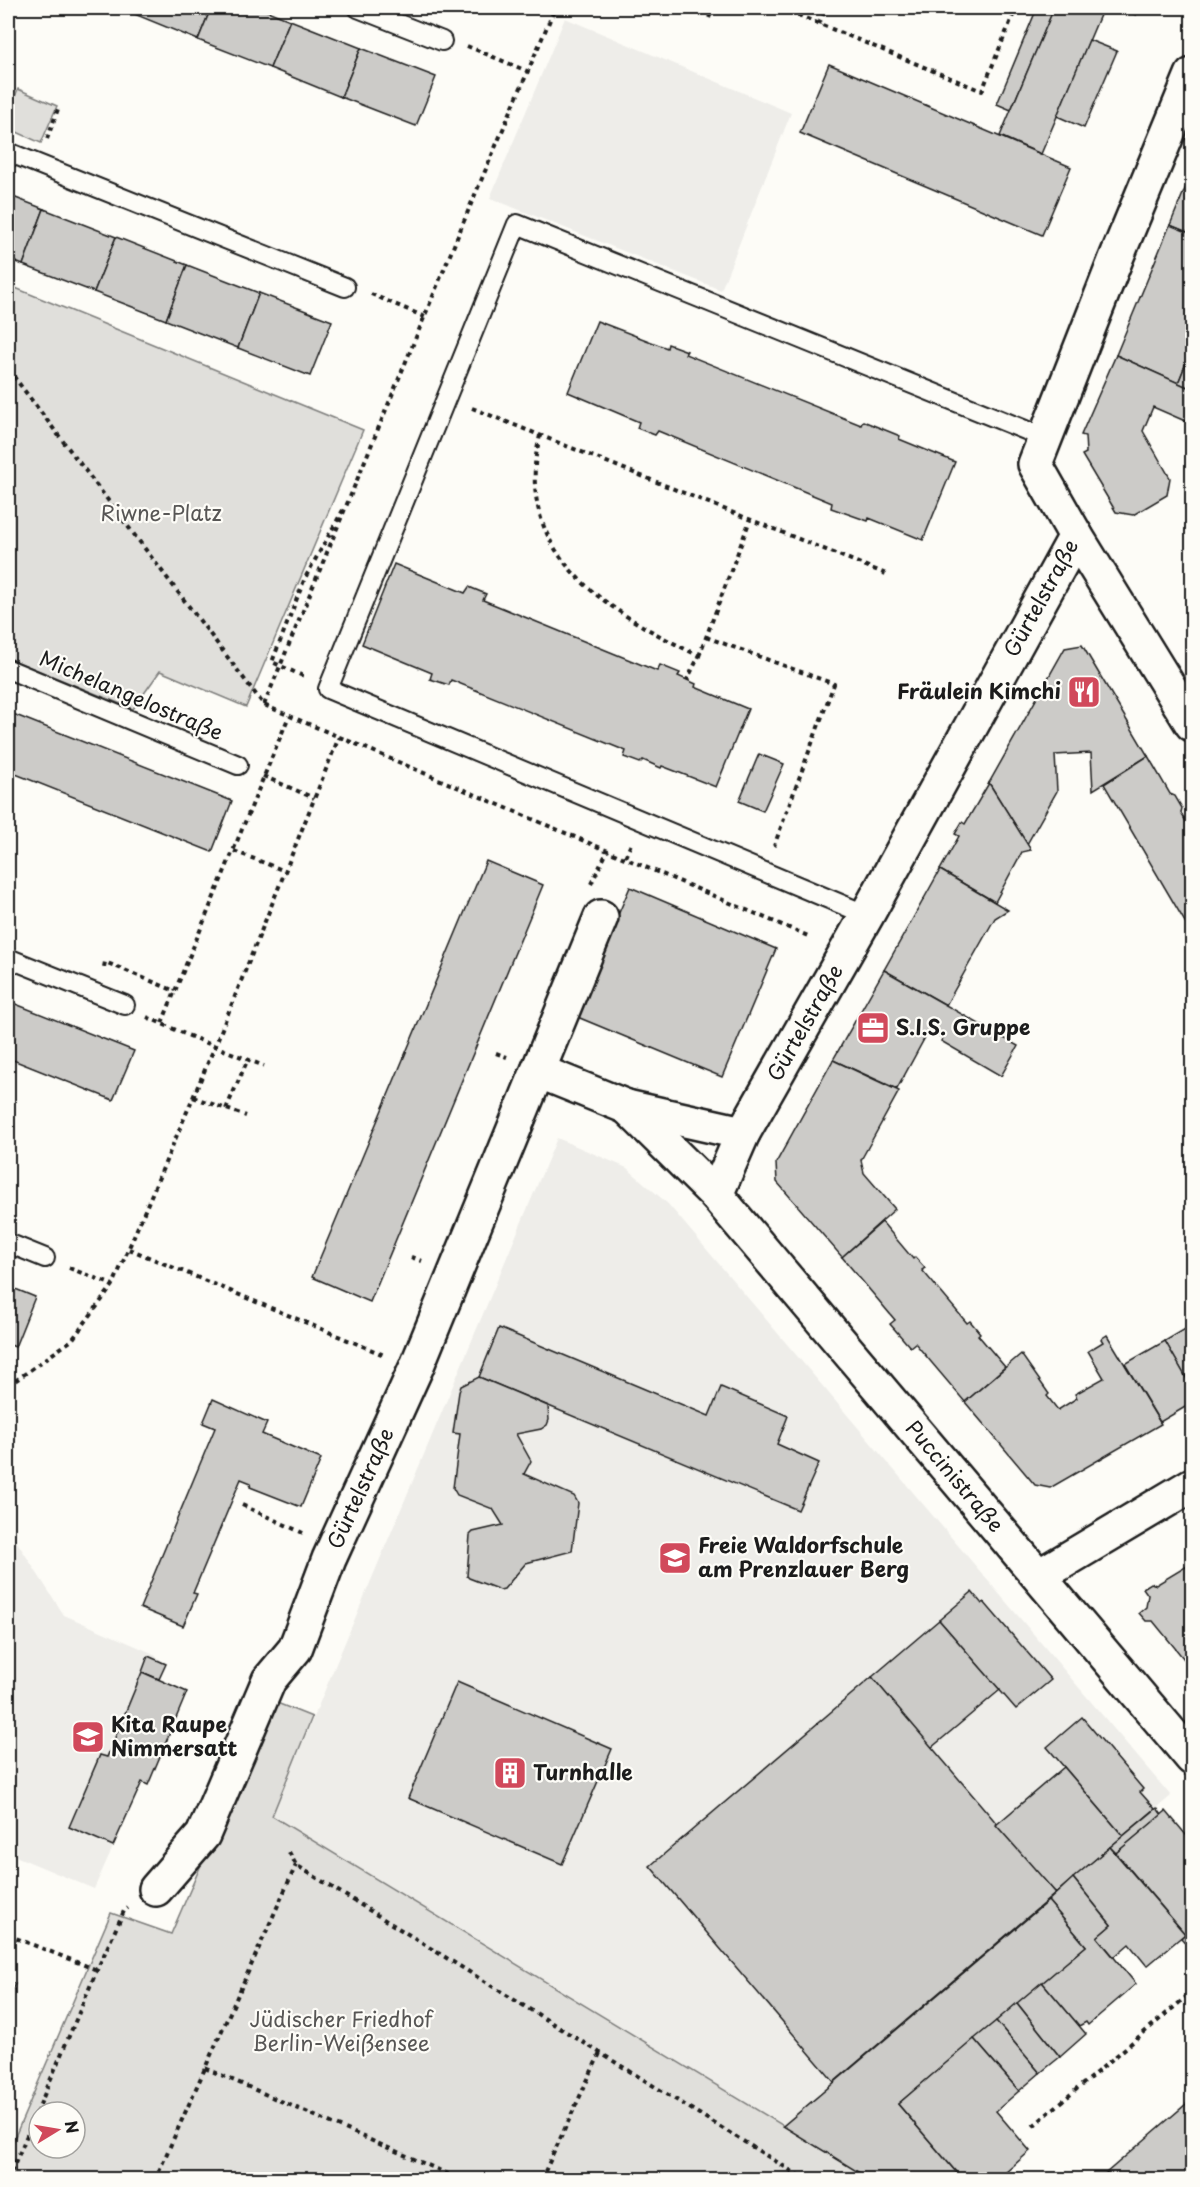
<svg xmlns="http://www.w3.org/2000/svg" width="1200" height="2187" font-family="'Playpen Sans',sans-serif">
	<rect width="100%" height="100%" fill="#fdfcf7"/>
	<filter id="ink" filterUnits="userSpaceOnUse"><feTurbulence type="fractalNoise" baseFrequency=".0167" numOctaves="2"/><feDisplacementMap in="SourceGraphic" scale="12" xChannelSelector="R" yChannelSelector="G"/><feConvolveMatrix kernelMatrix="1 2 1 2 8 2 1 2 1" color-interpolation-filters="sRGB"/></filter>
	<g filter="url(#ink)">
		<!-- built -->
		<g fill="#eeede9">
			<polygon points="565,18 791,113 721,290 490,198"/>
			<polygon points="557,1138 627,1168 668,1204 1171,1796 783,2126 272,1816"/>
			<polygon points="8,1528 64,1615 152,1653 166,1664 159,1679 187,1692 148,1785 142,1782 94,1889 8,1853"/>
		</g>
		<!-- green -->
		<g fill="#e0dfdb" stroke="#7e7e7c" stroke-width="1.5" fill-rule="evenodd">
			<polygon points="18,89 57,106 41,143 8,128 8,114"/>
			<polygon points="8,285 363,430 246,707 160,671 133,709 8,658"/>
			<path d="M272,1701L312,1717L272,1816L871,2179L8,2180V2153L111,1913L171,1934ZM39,2112H75V2148H39Z"/>
		</g>
		<!-- building -->
		<g fill="#cccbc8" stroke="#1c1c1c" stroke-width="1.5">
			<polygon points="129,8 211,8 198,40 127,11"/>
			<polygon points="211,8 260,8 290,20 270,68 198,40"/>
			<polygon points="1037,8 1046,8 1053,11 1011,110 997,104"/>
			<polygon points="1054,8 1103,8 1041,154 1000,136"/>
			<polygon points="1118,8 1139,8 1136,15"/>
			<polygon points="290,20 361,48 341,97 270,68"/>
			<polygon points="1089,40 1117,51 1084,128 1057,116"/>
			<polygon points="361,48 436,77 416,126 341,97"/>
			<polygon points="829,64 1071,167 1042,235 800,133"/>
			<polygon points="1192,172 1192,234 1170,225"/>
			<polygon points="8,195 44,209 23,265 8,259"/>
			<polygon points="44,209 116,237 94,292 23,265"/>
			<polygon points="1170,225 1192,234 1192,348 1178,383 1116,355"/>
			<polygon points="116,237 187,265 166,320 94,292"/>
			<polygon points="187,265 259,293 238,348 166,320"/>
			<polygon points="259,293 332,321 310,376 238,348"/>
			<polygon points="597,321 667,348 668,344 687,351 685,354 861,425 863,421 900,436 899,439 955,462 923,540 869,518 868,521 831,508 832,503 658,431 655,435 637,428 639,422 568,392"/>
			<polygon points="1192,349 1192,389 1178,383"/>
			<polygon points="1116,355 1192,389 1192,424 1153,407 1143,431 1170,478 1167,495 1133,515 1116,512 1082,455 1086,453 1085,436 1081,435"/>
			<polygon points="394,564 465,593 469,587 486,594 483,600 657,671 660,665 680,673 678,676 696,684 695,687 748,709 716,787 662,766 661,768 643,760 640,763 624,757 626,751 451,680 449,685 430,679 432,673 362,644"/>
			<polygon points="1082,645 1148,756 1093,790 1091,753 1055,755 1057,791 1027,844 989,783 1065,648"/>
			<polygon points="8,712 232,801 212,852 8,771"/>
			<polygon points="759,754 784,764 763,811 739,801"/>
			<polygon points="1148,756 1170,794 1175,796 1182,808 1181,813 1192,831 1192,934 1104,784"/>
			<polygon points="989,783 1031,850 1022,852 995,902 940,870 959,836 955,834 962,822 965,824"/>
			<polygon points="486,861 543,885 370,1302 312,1277"/>
			<polygon points="940,870 1008,910 995,918 946,1005 884,970"/>
			<polygon points="630,887 776,949 722,1077 575,1016"/>
			<polygon points="884,970 1018,1046 1001,1076 941,1041 943,1038 929,1030 897,1089 833,1060"/>
			<polygon points="8,1001 134,1051 113,1100 8,1058"/>
			<polygon points="833,1060 899,1091 861,1160 864,1173 895,1209 842,1257 777,1182 776,1163"/>
			<polygon points="882,1222 913,1259 915,1257 925,1268 922,1270 967,1323 970,1321 980,1333 978,1335 1005,1367 965,1402 915,1343 910,1347 890,1324 895,1320 842,1257"/>
			<polygon points="8,1286 35,1297 15,1347 8,1344"/>
			<polygon points="1192,1325 1192,1388 1165,1341"/>
			<polygon points="499,1328 709,1416 721,1387 788,1416 777,1444 819,1463 798,1510 479,1377"/>
			<polygon points="1107,1335 1161,1424 1050,1488 1035,1485 965,1402 1021,1354 1049,1394 1047,1396 1058,1410 1077,1398 1075,1394 1104,1378 1088,1351 1103,1342 1101,1339"/>
			<polygon points="1165,1341 1192,1388 1192,1403 1160,1422 1125,1364"/>
			<polygon points="479,1377 548,1406 549,1420 547,1425 541,1429 516,1434 531,1461 524,1474 574,1496 578,1503 572,1551 526,1563 504,1589 500,1590 469,1578 467,1576 470,1535 473,1532 503,1525 493,1509 457,1495 453,1488 460,1434 453,1433 459,1392 461,1386"/>
			<polygon points="213,1399 267,1423 262,1434 321,1459 301,1507 250,1487 251,1483 241,1479 193,1593 197,1594 183,1626 140,1608 215,1428 203,1423"/>
			<polygon points="1192,1563 1192,1669 1153,1621 1146,1621 1139,1613 1146,1607 1148,1595 1143,1588 1151,1583 1156,1585"/>
			<polygon points="972,1592 982,1604 984,1602 1051,1680 1016,1709 939,1620"/>
			<polygon points="939,1620 1000,1690 931,1748 872,1677"/>
			<polygon points="148,1656 166,1664 159,1679 142,1672"/>
			<polygon points="142,1672 187,1692 148,1785 142,1782 113,1846 69,1827 100,1755 107,1757"/>
			<polygon points="872,1677 1056,1893 834,2082 650,1866"/>
			<polygon points="457,1682 612,1749 562,1864 408,1798"/>
			<polygon points="1082,1717 1143,1789 1140,1792 1155,1809 1123,1836 1047,1747"/>
			<polygon points="1064,1767 1123,1836 1056,1893 996,1825"/>
			<polygon points="1157,1808 1162,1815 1116,1853 1110,1847"/>
			<polygon points="1166,1811 1192,1842 1192,1950 1181,1938 1185,1934 1116,1853"/>
			<polygon points="1110,1847 1185,1934 1147,1966 1129,1944 1114,1957 1097,1937 1111,1925 1073,1878"/>
			<polygon points="1073,1878 1111,1925 1097,1937 1136,1984 1088,2025 1086,2022 1079,2026 1042,1982 1086,1946 1048,1901"/>
			<polygon points="1048,1901 1086,1946 898,2104 963,2180 871,2180 783,2126"/>
			<polygon points="8,1981 15,1984 8,2000"/>
			<polygon points="1042,1982 1086,2034 1060,2057 1017,2003"/>
			<polygon points="1017,2003 1060,2057 1040,2073 996,2021"/>
			<polygon points="996,2021 1040,2073 1019,2091 974,2039"/>
			<polygon points="974,2039 1019,2091 996,2111 1030,2151 997,2180 963,2180 898,2104"/>
			<polygon points="1192,2099 1192,2180 1098,2180 1150,2135"/>
		</g>
		<g fill="none" stroke-linecap="round" stroke-linejoin="round">
			<defs>
				<g id="lane">
					<polyline points="358,8 442,41"/>
					<polyline points="8,152 345,287"/>
					<polyline points="8,669 238,765"/>
					<polyline points="867,915 328,689 517,224 1045,438"/>
					<polyline points="8,958 125,1005"/>
					<polyline points="8,1243 45,1258"/>
				</g>
				<g id="street">
					<polyline points="1076,536 1192,724"/>
					<polyline points="538,1071 627,1107 743,1133"/>
					<path id="s1" d="M627,1107L716,1195L1192,1758"/>
					<path id="s2" d="M716,1195L743,1133L867,915L1076,536L1035,464L1117,256L1192,75"/>
					<polyline points="1039,1576 1192,1485"/>
					<path id="s3" d="M156,1889L203,1835L269,1680L295,1649L329,1559L416,1368L601,917"/>
				</g>
			</defs>
			<!-- lane casing -->
			<use href="#lane" stroke="#1c1c1c" stroke-width="22"/>
			<!-- street casing -->
			<use href="#street" stroke="#1c1c1c" stroke-width="38"/>
			<!-- path -->
			<g stroke="#1c1c1c" stroke-width="4" stroke-dasharray="4.5 4.5" stroke-linecap="butt">
				<polyline points="781,8 982,91 1016,8"/>
				<polyline points="709,18 713,8"/>
				<polyline points="819,24 826,8"/>
				<polyline points="467,46 527,71"/>
				<polyline points="47,139 58,109"/>
				<polyline points="371,294 425,317"/>
				<polyline points="8,369 264,705 808,936"/>
				<polyline points="472,408 886,574"/>
				<path d="M540,435C538,446 535,457 535,467C529,569 621,617 699,656L687,680"/>
				<polyline points="706,637 834,684 774,846"/>
				<polyline points="699,656 750,520"/>
				<polyline points="303,676 272,662 305,578 343,510"/>
				<polyline points="264,705 471,204 555,8"/>
				<polyline points="263,776 314,798"/>
				<polyline points="234,851 285,871"/>
				<polyline points="625,857 631,844"/>
				<polyline points="591,884 608,850"/>
				<polyline points="104,967 105,962 175,991 289,716"/>
				<polyline points="147,1017 187,1035 264,1066"/>
				<polyline points="162,1023 175,991"/>
				<polyline points="496,1053 507,1057"/>
				<polyline points="193,1097 246,1116"/>
				<polyline points="226,1109 248,1059"/>
				<polyline points="129,1249 384,1355"/>
				<polyline points="411,1257 422,1261"/>
				<polyline points="69,1268 113,1285"/>
				<polyline points="8,1386 72,1340 113,1285 215,1046 339,737"/>
				<polyline points="242,1505 303,1533"/>
				<polyline points="289,1852 296,1865 806,2180"/>
				<polyline points="8,1935 97,1970"/>
				<polyline points="205,2068 462,2180"/>
				<polyline points="1033,2126 1192,1992"/>
				<polyline points="8,2180 97,1970 124,1911 128,1908"/>
				<polyline points="155,2180 296,1865"/>
				<polyline points="541,2180 601,2051"/>
			</g>
			<!-- lane -->
			<use href="#lane" stroke="#fdfcf7" stroke-width="18"/>
			<!-- street -->
			<use href="#street" stroke="#fdfcf7" stroke-width="33"/>
		</g>
	</g>
	<!-- icons -->
	<defs>
		<symbol id="restaurant-square" viewBox="-11 -11 22 22"><rect x="-9" y="-9" width="18" height="18" rx="4" fill="#d1495b" stroke="#fdfcf7"/><path d="M-5-6h1v4h1v-4h1v4h1v-4h1v5L-1.5 .5V6h-2V.5L-5-1ZM5-6V6H3V1.5H1.5Q1.5-4 5-6Z" fill="#fff"/></symbol>
		<symbol id="office-square" viewBox="-11 -11 22 22"><rect x="-9" y="-9" width="18" height="18" rx="4" fill="#d1495b" stroke="#fdfcf7"/><path d="M-6-3h4V-5.5h4V-3h4V5H-6ZM-1-4.5V-3h2v-1.5ZM-6 0V1H6V0Z" fill="#fff"/></symbol>
		<symbol id="school-square" viewBox="-11 -11 22 22"><rect x="-9" y="-9" width="18" height="18" rx="4" fill="#d1495b" stroke="#fdfcf7"/><path d="M0-5L7-2L0 1L-7-2ZM-4 1L0 2.5L4 1V4Q0 6-4 4Z" fill="#fff"/></symbol>
		<symbol id="building-square" viewBox="-11 -11 22 22"><rect x="-9" y="-9" width="18" height="18" rx="4" fill="#d1495b" stroke="#fdfcf7"/><path d="M-4-6H4V6H1V3H-1V6H-4ZM-2.5-4.3h1.7v1.8h-1.7ZM.8-4.3h1.7v1.8H.8ZM-2.5-1h1.7V.8h-1.7ZM.8-1h1.7V.8H.8Z" fill="#fff"/></symbol>
	</defs>
	<g fill-rule="evenodd">
		<use href="#restaurant-square" x="1065" y="673" width="38" height="38"/>
		<use href="#office-square" x="854" y="1009" width="38" height="38"/>
		<use href="#school-square" x="656" y="1539" width="38" height="38"/>
		<use href="#school-square" x="69" y="1718" width="38" height="38"/>
		<use href="#building-square" x="491" y="1754" width="38" height="38"/>
	</g>
	<g text-anchor="middle" stroke-width="4.5" stroke-linejoin="round" paint-order="stroke">
		<!-- park labels -->
		<g font-size="21" fill="#575655" stroke="#fdfcf7">
			<text x="161" y="521">Riwne-Platz</text>
			<text x="341" y="2027">Jüdischer Friedhof<tspan x="341" dy="24">Berlin-Weißensee</tspan></text>
		</g>
		<!-- street labels -->
		<g font-size="21" fill="#1c1c1c" stroke="#fdfcf7">
			<text dy="7" stroke="none"><textPath href="#s2" startOffset="680">Gürtelstraße</textPath></text>
			<text transform="translate(131 696) rotate(23)" y="7">Michelangelostraße</text>
			<text dy="7" stroke="none"><textPath href="#s2" startOffset="194">Gürtelstraße</textPath></text>
			<text dy="7" stroke="none"><textPath href="#s1" startOffset="494">Puccinistraße</textPath></text>
			<text dy="7" stroke="none"><textPath href="#s3" startOffset="454">Gürtelstraße</textPath></text>
		</g>
		<!-- poi labels -->
		<g font-size="21" font-weight="bold" fill="#1c1c1c" stroke="#fdfcf7" text-anchor="start">
			<text x="1061" y="699" text-anchor="end">Fräulein Kimchi</text>
			<text x="896" y="1035">S.I.S. Gruppe</text>
			<text x="698" y="1553">Freie Waldorfschule<tspan x="698" dy="24">am Prenzlauer Berg</tspan></text>
			<text x="111" y="1732">Kita Raupe<tspan x="111" dy="24">Nimmersatt</tspan></text>
			<text x="533" y="1780">Turnhalle</text>
		</g>
	</g>
	<!-- margin -->
	<rect width="1200" height="2187" fill="none" stroke="#fdfcf7" stroke-width="30"/>
	<rect x="15" y="15" width="1170" height="2157" fill="none" stroke="#1c1c1c" stroke-width="2" filter="url(#ink)"/>
	<!-- north arrow -->
	<g transform="translate(57 2130) rotate(79)"><circle r="28" fill="#fdfcf7" stroke="#a3a29f" stroke-width="1.5"/>
	<path d="M0-4.5L10 22L0 15L-10 22Z" fill="#d1495b"/>
	<text y="-9" font-size="16" font-weight="bold" text-anchor="middle" fill="#1c1c1c">N</text>
	</g>
</svg>
